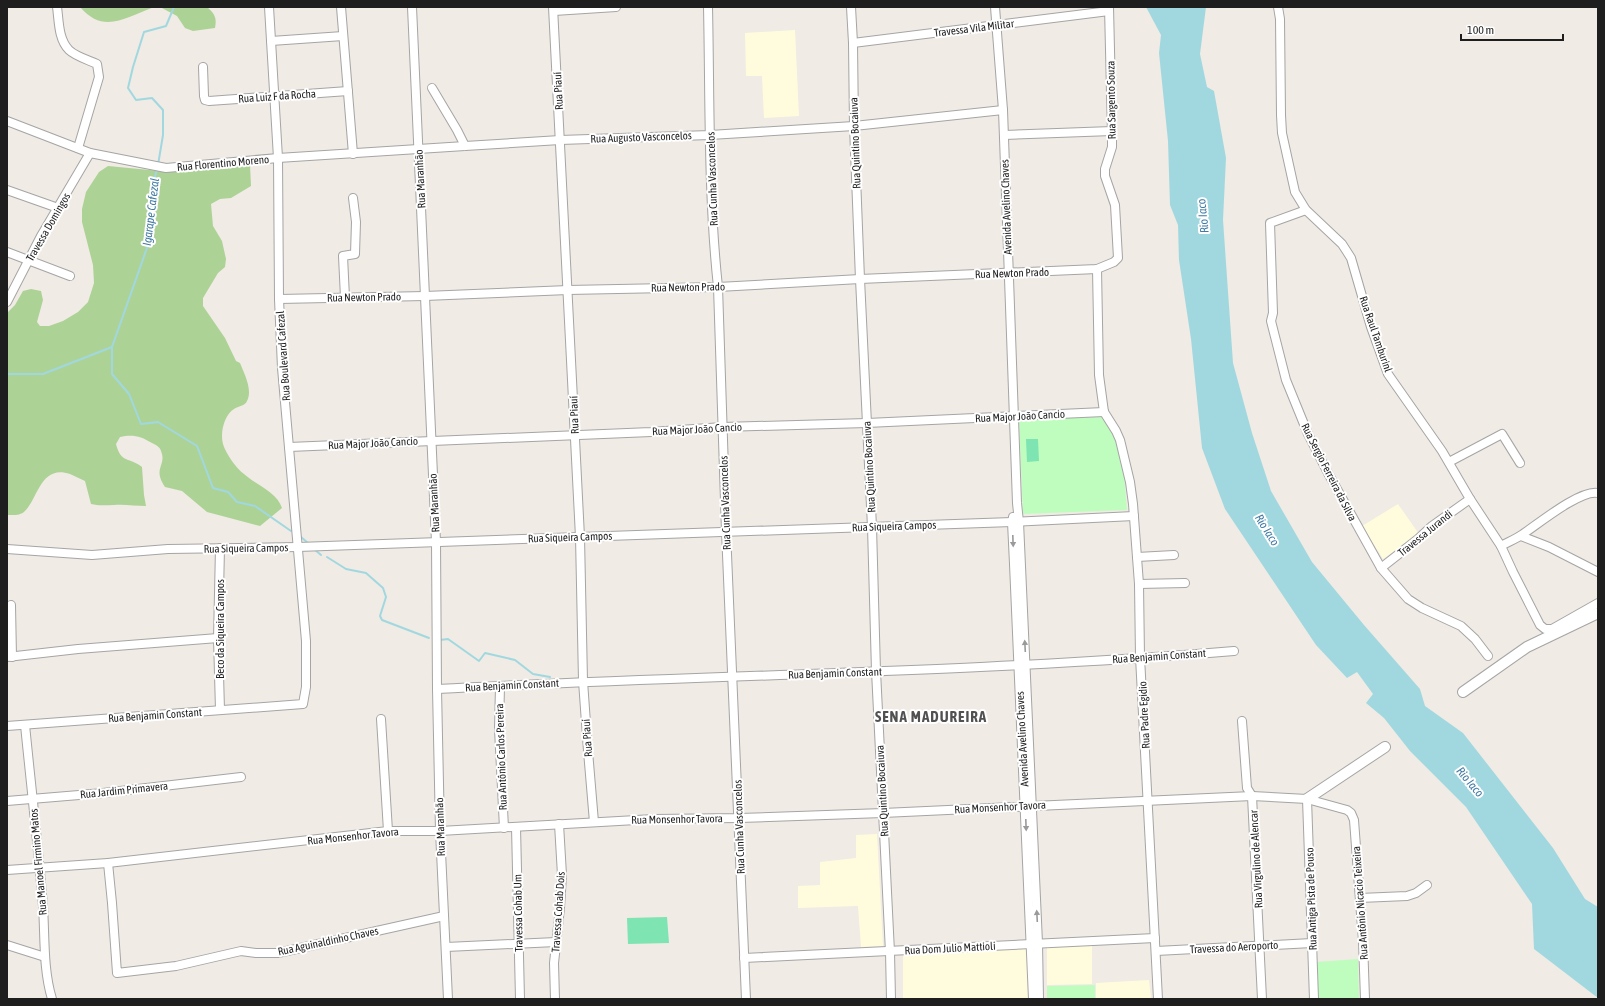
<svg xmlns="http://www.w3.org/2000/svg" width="1605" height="1006" font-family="'Asap Condensed',sans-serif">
	<rect width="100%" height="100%" fill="#f0ebe4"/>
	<!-- education -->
	<g fill="#fffcdd">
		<polygon points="795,30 799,116 764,118 762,76 746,76 745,33"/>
		<polygon points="1398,504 1419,534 1383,559 1362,526"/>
		<polygon points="877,834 883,946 861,947 858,906 798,908 798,886 820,885 820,862 856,858 856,835"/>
		<polygon points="1092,944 1092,984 1047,985 1047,947"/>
		<polygon points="1027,949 1028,999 903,999 903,953"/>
		<polygon points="1149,980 1151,999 1096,999 1096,983"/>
	</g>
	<!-- forest -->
	<g fill="#add296">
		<path d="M80,7H154C126,17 104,35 80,7Z"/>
		<path d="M160,7H207C215,14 217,18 215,28L193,31L185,28L177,16Z"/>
		<path d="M250,165L251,186L231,198L220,199L211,204L213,226L222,241L226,259L225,267L218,273L203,298V306L225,338L236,361L240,363C244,373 253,390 247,401C245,406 238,406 234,409C224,415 220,433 223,444C226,454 236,468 244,474C256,485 277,492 282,508L260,526L207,512L182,491L165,487C152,468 167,466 161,451C160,447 156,445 152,443C141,436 132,434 120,437L116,444C121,464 130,457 142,467L144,495L146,506C135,506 125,504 114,505C106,505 99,506 91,504L85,481C80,479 75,476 70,474C41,464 38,498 25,511C20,516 13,515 7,515V313L15,305L23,291L31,289L41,291L43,300L37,322L40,326H49L63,321L78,312L88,302L94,283L93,265L82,222V209L86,192L99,172L108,166L160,171Z"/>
	</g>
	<!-- park -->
	<g fill="#bffdbe">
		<polygon points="1104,417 1117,438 1123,461 1127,510 1023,514 1019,419"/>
		<polygon points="1358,959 1359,999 1318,999 1316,962"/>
		<polygon points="1095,985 1095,999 1047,999 1047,986"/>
	</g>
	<!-- pitch -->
	<g fill="#7de4b2">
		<polygon points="1026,439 1038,439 1039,461 1027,462"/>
		<polygon points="667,917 669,943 628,944 627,918"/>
	</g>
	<!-- water -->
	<polygon fill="#a1d8e0" points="1146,7 1206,7 1200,54 1207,87 1214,91 1226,158 1223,220 1233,363 1252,433 1271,491 1312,562 1364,625 1420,689 1425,706 1463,733 1553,848 1585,899 1598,907 1598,998 1534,949 1532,904 1466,807 1410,751 1384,718 1366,703 1373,694 1357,672 1347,678 1316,645 1225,509 1202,448 1191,339 1179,260 1178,225 1170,205 1168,141 1159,53 1161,35"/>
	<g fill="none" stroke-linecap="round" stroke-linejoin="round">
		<!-- stream -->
		<g stroke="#a1d8e0" stroke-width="2">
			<polyline points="158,165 163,135 163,110 152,98 136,100 128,88 133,67 144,32 166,26 174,7"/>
			<polyline points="112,347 112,374 129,394 141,424 158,422 197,446 213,488 228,492 237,502 255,506 291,531"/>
			<polyline points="7,374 43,374 112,347 148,245 153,185 157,169"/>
			<polyline points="301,537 308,543"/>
			<polyline points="314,549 321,555"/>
			<polyline points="327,557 346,569 366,573 383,588 386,597 380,616 382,620 429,638"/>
			<polyline points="440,640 448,639 479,661 485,653 515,660 533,674 550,677"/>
		</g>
		<defs>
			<g id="minor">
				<path d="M57,7C59,20 58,39 69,50C75,56 88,60 97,64L99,77L78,148"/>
				<polyline points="341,7 353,154"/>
				<polyline points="412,7 436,542 437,689 440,831 448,999"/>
				<polyline points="553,7 580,537 583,681 588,751 594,822"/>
				<path d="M708,7C710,100 708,194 718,287L726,531L746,999"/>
				<polyline points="851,7 853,43 854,126 860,279 872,527 876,671 890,952 891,999"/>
				<polyline points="995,7 1003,110 1017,503 1019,522 1038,943 1039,999"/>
				<polyline points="1278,7 1280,19 1281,115 1282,133 1295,192 1306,210 1342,244 1351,258 1371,327 1388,374 1442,451 1470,499 1501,546 1513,572 1540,625 1545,629 1552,629 1598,603"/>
				<polyline points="554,11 616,7"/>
				<polyline points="271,41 343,36"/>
				<polyline points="853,43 1109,11"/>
				<polyline points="203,67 204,96 205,100 209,101 348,91"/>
				<polyline points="432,88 457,130 465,146"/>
				<polyline points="7,121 90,153 166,168 278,158 465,146 560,140 710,135 854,126 1003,110"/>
				<polyline points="1004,135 1112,131"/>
				<polyline points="7,190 58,208"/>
				<polyline points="1306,210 1270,223 1273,313 1271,321 1286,380 1308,434 1328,473 1381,568 1408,599 1422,608 1461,626 1475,639 1488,656"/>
				<polyline points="7,252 70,276"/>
				<polyline points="1097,269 1099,375 1104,412"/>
				<polyline points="345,298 343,256 355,254 356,222 353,198"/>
				<polyline points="279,299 425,296 568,290 718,287 860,279 1097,269 1114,262 1118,258 1115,205 1105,176 1105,169 1112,147 1112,135 1109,7"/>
				<polyline points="7,302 41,236 90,153"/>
				<polyline points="1104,412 1116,431 1120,440 1130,482 1133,504 1139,584 1140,657 1158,999"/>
				<polyline points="289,447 651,432 723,427 867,423 1104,412"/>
				<polyline points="1449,462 1502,434 1520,463"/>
				<polyline points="1013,517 1012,522 1014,564 1033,999"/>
				<polyline points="1521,536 1549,547 1598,572"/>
				<path d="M1501,546C1508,542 1516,539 1523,534C1538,524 1581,489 1598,493"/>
				<polyline points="220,548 218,638 220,710"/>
				<polyline points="7,549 92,555 168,549 298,547 580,537 1012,522 1134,516"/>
				<polyline points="1137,557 1174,555"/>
				<polyline points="1381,568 1418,539 1432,526 1470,499"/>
				<polyline points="1139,584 1185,583"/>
				<polyline points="11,605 12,657"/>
				<polyline points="7,657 78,649 218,638"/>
				<polyline points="500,686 499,729 504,828"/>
				<path d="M437,689C702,675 969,673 1234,651"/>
				<polyline points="381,719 388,831"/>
				<polyline points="1242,721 1247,788 1252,796 1262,999"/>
				<path d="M25,725C31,785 38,845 43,906C45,937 43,969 52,999"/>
				<polyline points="7,726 303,704 306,687 306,641 282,368 279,299 278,158 269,7"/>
				<polyline points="1307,799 1314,999"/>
				<polyline points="7,801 103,793 241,777"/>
				<polyline points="516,827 520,999"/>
				<polyline points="108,863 112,903 117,973 176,966 241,951 256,953 278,953 444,916"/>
				<polyline points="7,870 108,863 388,831 440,831 654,819 739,818 883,813 1252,796 1307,799 1347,810 1351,813 1354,820 1363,941 1365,999"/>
				<polyline points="1360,898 1407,896 1416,893 1427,885"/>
				<polyline points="7,945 45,957"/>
				<polyline points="446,947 556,942"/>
				<polyline points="1156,951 1312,943"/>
				<path d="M744,958C881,952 1018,944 1155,938"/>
				<polyline points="555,999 554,963 560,908 562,875 559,824"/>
			</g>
			<g id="tertiary">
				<polyline points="1463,692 1527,647 1598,613"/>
				<polyline points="1307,799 1385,747"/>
			</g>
		</defs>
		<!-- minor casing -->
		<use href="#minor" stroke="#a5a5a5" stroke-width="10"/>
		<!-- tertiary casing -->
		<use href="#tertiary" stroke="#a5a5a5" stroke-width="12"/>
		<!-- minor -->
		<use href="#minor" stroke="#fff" stroke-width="8"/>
		<!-- tertiary -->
		<use href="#tertiary" stroke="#fff" stroke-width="10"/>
	</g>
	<!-- one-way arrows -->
	<defs><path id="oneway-solid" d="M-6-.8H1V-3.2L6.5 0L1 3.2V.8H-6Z"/></defs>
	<g fill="#9a9a9a">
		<use href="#oneway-solid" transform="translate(1013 541) rotate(88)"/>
		<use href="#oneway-solid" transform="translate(1025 646) rotate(-93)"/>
		<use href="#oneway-solid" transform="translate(1026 825) rotate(88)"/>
		<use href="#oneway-solid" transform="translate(1037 916) rotate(-93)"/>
	</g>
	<g text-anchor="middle" stroke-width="4" stroke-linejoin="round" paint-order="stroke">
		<!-- street labels -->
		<g font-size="11" fill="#1e1e1e" stroke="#fff">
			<text transform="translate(974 28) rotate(-7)" y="4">Travessa Vila Militar</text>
			<text transform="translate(558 91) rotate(-93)" y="4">Rua Piauí</text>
			<text transform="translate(277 96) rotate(-4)" y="4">Rua Luiz F da Rocha</text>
			<text transform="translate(1111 100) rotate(-91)" y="4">Rua Sargento Souza</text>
			<text transform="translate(641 137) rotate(-2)" y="4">Rua Augusto Vasconcelos</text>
			<text transform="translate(855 143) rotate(-92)" y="4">Rua Quintino Bocaiuva</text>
			<text transform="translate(223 163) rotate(-5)" y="4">Rua Florentino Moreno</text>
			<text transform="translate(420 179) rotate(-93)" y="4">Rua Maranhão</text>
			<text transform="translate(712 179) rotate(-92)" y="4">Rua Cunha Vasconcelos</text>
			<text transform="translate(1006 207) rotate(-92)" y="4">Avenida Avelino Chaves</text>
			<text transform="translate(48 227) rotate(-60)" y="4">Travessa Domingos</text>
			<text transform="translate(1012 273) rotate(-2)" y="4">Rua Newton Prado</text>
			<text transform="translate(688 287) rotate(-1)" y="4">Rua Newton Prado</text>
			<text transform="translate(364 297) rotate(-1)" y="4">Rua Newton Prado</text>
			<text transform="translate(1376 334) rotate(71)" y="4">Rua Raul Tamburinl</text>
			<text transform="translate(283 356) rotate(-94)" y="4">Rua Boulevard Cafezal</text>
			<text transform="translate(574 415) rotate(-92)" y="4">Rua Piauí</text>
			<text transform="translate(1020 416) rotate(-3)" y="4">Rua Major João Cancio</text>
			<text transform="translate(697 429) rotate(-3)" y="4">Rua Major João Cancio</text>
			<text transform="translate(373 443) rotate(-3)" y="4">Rua Major João Cancio</text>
			<text transform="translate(869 467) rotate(-93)" y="4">Rua Quintino Bocaiuva</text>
			<text transform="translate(1329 472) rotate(63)" y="4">Rua Sergio Ferreira da Silva</text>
			<text transform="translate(434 503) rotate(-93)" y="4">Rua Maranhão</text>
			<text transform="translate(725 503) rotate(-92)" y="4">Rua Cunha Vasconcelos</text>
			<text transform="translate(894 526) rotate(-2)" y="4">Rua Siqueira Campos</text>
			<text transform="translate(1425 533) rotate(-39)" y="4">Travessa Jurandi</text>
			<text transform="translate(570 537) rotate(-2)" y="4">Rua Siqueira Campos</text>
			<text transform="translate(246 548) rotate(-1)" y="4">Rua Siqueira Campos</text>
			<text transform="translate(220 629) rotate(-90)" y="4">Beco da Siqueira Campos</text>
			<text transform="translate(1159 656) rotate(-4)" y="4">Rua Benjamin Constant</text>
			<text transform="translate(835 673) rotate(-2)" y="4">Rua Benjamin Constant</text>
			<text transform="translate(512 685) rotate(-3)" y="4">Rua Benjamin Constant</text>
			<text transform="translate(155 715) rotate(-4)" y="4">Rua Benjamin Constant</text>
			<text transform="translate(1144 715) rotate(-93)" y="4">Rua Padre Egidio</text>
			<text transform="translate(587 738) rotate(-94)" y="4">Rua Piauí</text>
			<text transform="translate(1022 739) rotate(-93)" y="4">Avenida Avelino Chaves</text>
			<text transform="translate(501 757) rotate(-92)" y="4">Rua Antônio Carlos Pereira</text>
			<text transform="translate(124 790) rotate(-6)" y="4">Rua Jardim Primavera</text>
			<text transform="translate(882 791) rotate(-93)" y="4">Rua Quintino Bocaiuva</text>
			<text transform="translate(1000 807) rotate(-3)" y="4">Rua Monsenhor Tavora</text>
			<text transform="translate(677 819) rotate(-1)" y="4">Rua Monsenhor Tavora</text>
			<text transform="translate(440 827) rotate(-92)" y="4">Rua Maranhão</text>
			<text transform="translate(739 827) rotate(-92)" y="4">Rua Cunha Vasconcelos</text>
			<text transform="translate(353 836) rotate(-6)" y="4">Rua Monsenhor Tavora</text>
			<text transform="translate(1256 859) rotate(-93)" y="4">Rua Virgulino de Alencar</text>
			<text transform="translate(38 862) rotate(-95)" y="4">Rua Manoel Firmino Matos</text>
			<text transform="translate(1311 899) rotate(-92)" y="4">Rua Antiga Pista de Pouso</text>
			<text transform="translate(1360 903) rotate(-94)" y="4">Rua Antônio Nicacio Teixeira</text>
			<text transform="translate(558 912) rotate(-86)" y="4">Travessa Cohab Dois</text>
			<text transform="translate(518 913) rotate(-91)" y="4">Travessa Cohab Um</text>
			<text transform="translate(328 941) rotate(-12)" y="4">Rua Aguinaldinho Chaves</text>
			<text transform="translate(1234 947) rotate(-3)" y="4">Travessa do Aeroporto</text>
			<text transform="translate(950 948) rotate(-3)" y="4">Rua Dom Julio Mattioli</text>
		</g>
		<!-- water labels -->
		<g font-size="12" font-style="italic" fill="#407aa4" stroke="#fff">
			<text transform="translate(151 212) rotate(-83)" y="4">Igarape Cafezal</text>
			<text transform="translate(1203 216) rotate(-96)" y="4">Rio Iaco</text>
			<text transform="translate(1267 530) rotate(58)" y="4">Rio Iaco</text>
			<text transform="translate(1470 782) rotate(50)" y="4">Rio Iaco</text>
		</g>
		<!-- district labels -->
		<g font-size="15" font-weight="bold" letter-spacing="1" fill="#515151" stroke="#fff">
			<text x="931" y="722">SENA MADUREIRA</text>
		</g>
	</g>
	<!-- border -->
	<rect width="1605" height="1006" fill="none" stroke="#1e1e1e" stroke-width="16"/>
	<!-- scale -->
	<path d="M1461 34v6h102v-6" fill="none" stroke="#1e1e1e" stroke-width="2"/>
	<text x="1467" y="34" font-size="12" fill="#1e1e1e" stroke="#ffffff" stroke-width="3" paint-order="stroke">100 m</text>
</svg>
